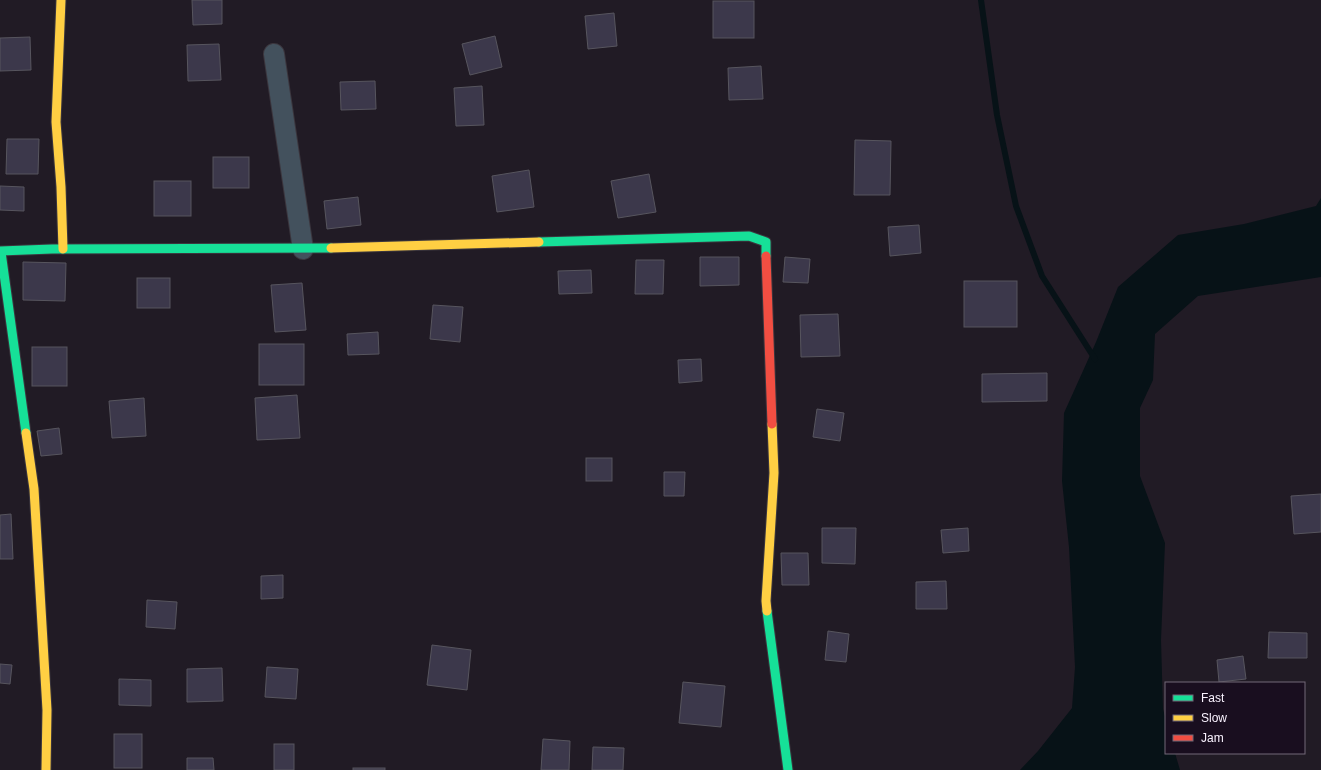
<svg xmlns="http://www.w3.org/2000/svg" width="1321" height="770" font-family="Arial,sans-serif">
	<rect width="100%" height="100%" fill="#211b25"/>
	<!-- water -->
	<polygon fill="#071217" points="1321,198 1321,277 1198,296 1155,334 1153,380 1140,408 1140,476 1165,543 1161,640 1163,709 1166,720 1166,753 1175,753 1180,770 1020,770 1038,751 1072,708 1075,667 1069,547 1062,481 1064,413 1096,342 1118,287 1178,235 1244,224 1316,206"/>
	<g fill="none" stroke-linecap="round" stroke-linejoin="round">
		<!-- stream -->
		<polyline stroke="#071217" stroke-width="6" points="981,0 997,115 1016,206 1042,276 1095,359"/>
	</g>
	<!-- building -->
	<g fill="#3c384b" stroke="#57555e">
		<polygon points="192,0 222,0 222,24 193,25"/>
		<rect x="713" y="1" width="41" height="37"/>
		<polygon points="614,13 617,46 588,49 585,16"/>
		<polygon points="495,36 502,67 470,75 462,44"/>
		<polygon points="30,37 31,70 0,71 0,38"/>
		<polygon points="219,44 221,80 188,81 187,45"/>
		<polygon points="761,66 763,99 729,100 728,68"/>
		<polygon points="375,81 376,109 341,110 340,82"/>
		<polygon points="482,86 484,125 456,126 454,88"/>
		<polygon points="7,139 39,139 38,174 6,174"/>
		<polygon points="855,140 891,141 890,195 854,195"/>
		<rect x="213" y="157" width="36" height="31"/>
		<polygon points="529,170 534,207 497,212 492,176"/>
		<polygon points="649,174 656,212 618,218 611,181"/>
		<rect x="154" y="181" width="37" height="35"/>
		<polygon points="0,186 24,187 24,211 0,210"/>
		<polygon points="358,197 361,225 327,229 324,201"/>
		<polygon points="919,225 921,253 890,256 888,227"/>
		<polygon points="700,257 739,257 739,285 700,286"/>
		<polygon points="785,257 810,259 808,283 783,282"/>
		<polygon points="636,260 664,260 663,294 635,294"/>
		<polygon points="23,262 66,263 65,301 23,300"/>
		<polygon points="591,270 592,293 559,294 558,271"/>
		<rect x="137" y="278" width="33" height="30"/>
		<rect x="964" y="281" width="53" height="46"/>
		<polygon points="302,283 306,330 275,332 271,285"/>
		<polygon points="433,305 463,307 460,342 430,339"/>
		<polygon points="838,314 840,356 801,357 800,315"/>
		<polygon points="378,332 379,354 348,355 347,334"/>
		<rect x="259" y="344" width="45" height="41"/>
		<rect x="32" y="347" width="35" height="39"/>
		<polygon points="701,359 702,381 679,383 678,360"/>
		<polygon points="1047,373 1047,401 982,402 982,374"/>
		<polygon points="297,395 300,438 257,440 255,398"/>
		<polygon points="144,398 146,436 112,438 109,401"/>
		<polygon points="817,409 844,413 840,441 813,437"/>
		<polygon points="59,428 62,454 41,456 37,431"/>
		<rect x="586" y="458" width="26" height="23"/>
		<polygon points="664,472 685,472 684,496 664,496"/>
		<polygon points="1321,494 1321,532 1294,534 1291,496"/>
		<polygon points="11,514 13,559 0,559 0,515"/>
		<polygon points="822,528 856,528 855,564 822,563"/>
		<polygon points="968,528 969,551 943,553 941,530"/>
		<polygon points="781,553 808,553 809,585 782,585"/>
		<polygon points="283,575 283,598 261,599 261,576"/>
		<polygon points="946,581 947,609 916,609 916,582"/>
		<polygon points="147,600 177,602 175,629 146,627"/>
		<polygon points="828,631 849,634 846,662 825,660"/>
		<polygon points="1269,632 1307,633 1307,658 1268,658"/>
		<polygon points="432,645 471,650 467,690 427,685"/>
		<polygon points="1243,656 1246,679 1219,682 1217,660"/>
		<polygon points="0,664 12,665 10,684 0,683"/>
		<polygon points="267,667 298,669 296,699 265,697"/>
		<polygon points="222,668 223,701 187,702 187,669"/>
		<polygon points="119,679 151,680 151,706 119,705"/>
		<polygon points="683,682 725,686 721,727 679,723"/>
		<rect x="114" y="734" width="28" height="34"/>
		<polygon points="543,739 570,741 569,770 541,770"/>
		<rect x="274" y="744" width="20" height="26"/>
		<polygon points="593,747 624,748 623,770 592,770"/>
		<polygon points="187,758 213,758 214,770 187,770"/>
		<rect x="353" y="768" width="32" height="2"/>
	</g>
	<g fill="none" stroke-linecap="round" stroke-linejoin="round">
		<defs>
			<polyline id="street" points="274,54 303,249"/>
			<g id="fast">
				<polyline points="539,242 749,236 766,242 766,256"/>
				<polyline points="0,251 52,249 331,248"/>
				<polyline points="1,252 26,433"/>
				<polyline points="767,611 788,770"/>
			</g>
			<g id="slow">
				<polyline points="61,0 56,122 61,187 63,249"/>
				<polyline points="331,248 539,242"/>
				<polyline points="26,433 34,489 47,710 46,770"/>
				<polyline points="767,611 766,601 774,473 772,424"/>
			</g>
			<polyline id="jam" points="766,256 772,424"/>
		</defs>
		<!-- street casing -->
		<use href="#street" stroke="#3b363e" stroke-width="22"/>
		<!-- fast casing -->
		<use href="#fast" stroke="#3b363e" stroke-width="11"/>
		<!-- slow casing -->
		<use href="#slow" stroke="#3b363e" stroke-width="11"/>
		<!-- jam casing -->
		<use href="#jam" stroke="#3b363e" stroke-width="11"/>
		<!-- street -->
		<use href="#street" stroke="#43515d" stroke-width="20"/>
		<!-- fast -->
		<use href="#fast" stroke="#16e098" stroke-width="9"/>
		<!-- slow -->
		<use href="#slow" stroke="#ffcf43" stroke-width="9"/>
		<!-- jam -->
		<use href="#jam" stroke="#f24e42" stroke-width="9"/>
	</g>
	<!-- legend -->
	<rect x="1165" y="682" width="140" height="72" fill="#190e1f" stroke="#736978"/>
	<rect x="1173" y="695" width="20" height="6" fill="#16e098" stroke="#736978"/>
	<text x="1201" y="702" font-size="12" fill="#f9f2fe">Fast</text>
	<rect x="1173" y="715" width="20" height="6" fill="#ffcf43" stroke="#736978"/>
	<text x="1201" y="722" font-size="12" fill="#f9f2fe">Slow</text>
	<rect x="1173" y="735" width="20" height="6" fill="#f24e42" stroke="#736978"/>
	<text x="1201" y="742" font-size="12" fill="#f9f2fe">Jam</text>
</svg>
